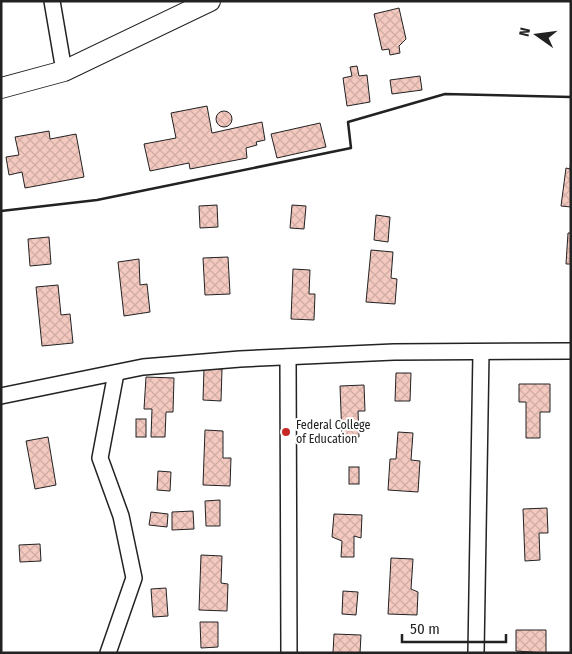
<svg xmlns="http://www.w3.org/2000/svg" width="572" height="654" font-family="'Fira Sans Condensed',sans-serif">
	<defs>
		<pattern id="building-cross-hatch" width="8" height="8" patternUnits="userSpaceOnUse" patternTransform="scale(1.25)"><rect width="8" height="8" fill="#f3c9c0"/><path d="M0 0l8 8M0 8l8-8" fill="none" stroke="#d0aca5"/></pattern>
	</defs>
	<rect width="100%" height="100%" fill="#fff"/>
	<!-- building -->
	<g fill="url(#building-cross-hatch)" stroke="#222">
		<polygon points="399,8 406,39 399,46 400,53 390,55 389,49 382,50 374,14"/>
		<polygon points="357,66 359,76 367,75 370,102 347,106 343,78 352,76 350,67"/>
		<polygon points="420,76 422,90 392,94 390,80"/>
		<polygon points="207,106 212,133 262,122 265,140 256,142 257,145 246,148 247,158 190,169 189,163 150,171 144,144 176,138 171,113"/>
		<circle cx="224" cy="119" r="8"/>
		<polygon points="320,123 326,147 277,158 271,134"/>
		<polygon points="49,131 50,139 76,134 84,177 25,188 22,172 9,175 6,157 19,155 15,137"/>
		<polygon points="571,159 571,207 561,206 566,168 570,169"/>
		<polygon points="217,205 218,227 200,228 199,206"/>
		<polygon points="292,205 306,206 304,229 290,228"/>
		<polygon points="376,215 390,217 388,242 374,240"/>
		<polygon points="568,233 571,233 571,264 566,264"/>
		<polygon points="49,237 51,264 30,266 28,239"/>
		<polygon points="371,250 393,252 391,278 397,279 395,304 366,302"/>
		<polygon points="228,257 230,294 205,295 203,258"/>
		<polygon points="139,259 140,285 147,284 150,312 124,316 118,262"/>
		<polygon points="293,269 310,270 309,294 315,294 314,320 291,319"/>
		<polygon points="58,285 61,315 70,314 73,343 42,346 36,287"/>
		<polygon points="204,368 222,369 221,401 203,400"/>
		<polygon points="396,373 411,373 410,401 395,401"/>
		<polygon points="146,377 174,378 173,412 166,412 165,437 151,437 152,409 144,409"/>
		<polygon points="519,384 550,384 550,412 540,412 540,438 526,438 526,402 519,402"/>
		<polygon points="364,385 365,411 358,411 359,437 342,438 340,386"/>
		<rect x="136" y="419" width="10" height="18"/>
		<polygon points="205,430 223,431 223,458 231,458 230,486 203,485"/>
		<polygon points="398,432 413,433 411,460 420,461 418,492 388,490 390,459 396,459"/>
		<polygon points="48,437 56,485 35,489 26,441"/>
		<rect x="349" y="467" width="10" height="17"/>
		<polygon points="158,471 171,472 170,491 157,490"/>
		<polygon points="220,500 220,526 206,526 205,501"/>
		<polygon points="547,508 548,533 539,533 540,560 525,561 523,509"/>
		<polygon points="193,511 194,529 172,530 172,512"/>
		<polygon points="151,512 168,514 167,527 149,525"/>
		<polygon points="334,514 362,515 361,538 354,536 354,557 341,557 342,541 332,537"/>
		<polygon points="40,544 41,561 20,562 19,545"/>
		<polygon points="201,555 222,556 221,583 228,584 227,611 199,610"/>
		<polygon points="391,558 413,559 411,589 418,592 417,615 388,614"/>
		<polygon points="166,588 168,616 153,617 151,589"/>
		<polygon points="343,591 358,592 356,615 342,614"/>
		<polygon points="200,622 218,622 218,647 201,648"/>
		<polygon points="516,630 546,630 546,653 516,651"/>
		<polygon points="334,634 361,635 360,653 333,653"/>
	</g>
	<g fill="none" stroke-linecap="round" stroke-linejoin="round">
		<defs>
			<g id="minor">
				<polyline points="52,1 64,71"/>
				<polyline points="288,357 289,653"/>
				<polyline points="1,396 143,367 240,359 394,352 571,351"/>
				<polyline points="108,653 134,578 121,516 100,458 116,373"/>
				<polyline points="476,653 481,352"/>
			</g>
			<polyline id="major" points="1,88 64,71 210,1"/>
		</defs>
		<!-- minor casing -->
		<use href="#minor" stroke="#222" stroke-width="18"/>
		<!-- major casing -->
		<use href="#major" stroke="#222" stroke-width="22"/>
		<!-- minor -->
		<use href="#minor" stroke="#fff" stroke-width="15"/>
		<!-- major -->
		<use href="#major" stroke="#fff" stroke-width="20"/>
		<!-- wall -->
		<polyline stroke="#222" stroke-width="2.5" points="1,211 97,200 351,148 348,122 445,94 571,97"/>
	</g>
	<!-- markers -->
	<circle fill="#c62828" stroke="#fff" stroke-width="2" cx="286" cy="432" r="5"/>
	<g text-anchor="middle" stroke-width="4" stroke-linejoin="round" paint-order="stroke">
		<!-- poi labels -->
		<g font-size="12" fill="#222" stroke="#fff" text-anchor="start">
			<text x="296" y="429">Federal College<tspan x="296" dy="14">of Education</tspan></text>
		</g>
	</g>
	<!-- border -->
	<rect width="572" height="654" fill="none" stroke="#222222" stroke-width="5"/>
	<!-- north arrow -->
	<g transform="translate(537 35) rotate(284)" stroke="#ffffff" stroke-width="4" paint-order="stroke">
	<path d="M0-4L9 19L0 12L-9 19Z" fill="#222222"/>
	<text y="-8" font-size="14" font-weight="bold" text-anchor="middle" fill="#222222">N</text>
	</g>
	<!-- scale -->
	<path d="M402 634v8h104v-8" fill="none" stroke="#222222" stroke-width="2.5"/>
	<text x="410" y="634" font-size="15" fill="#222222" stroke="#ffffff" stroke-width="4" paint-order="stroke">50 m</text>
</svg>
